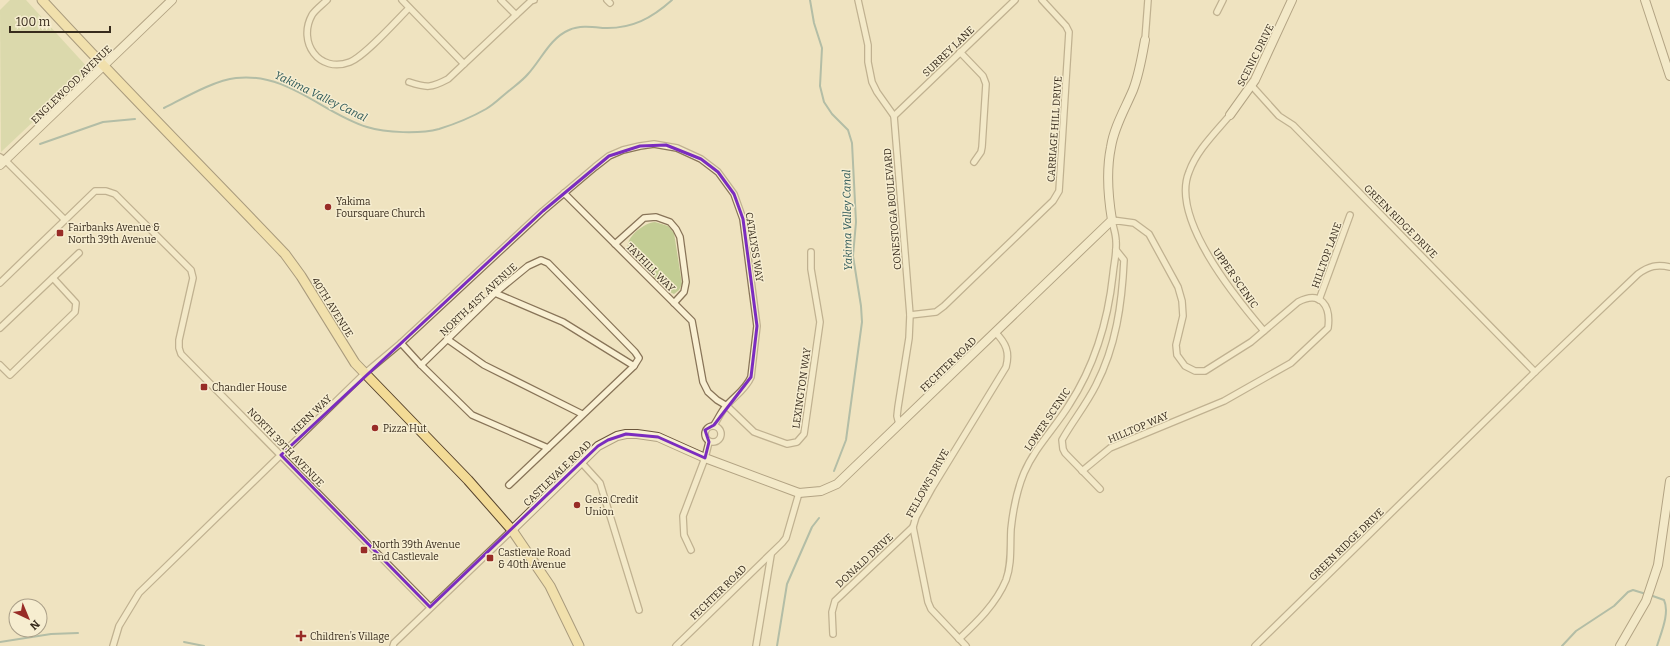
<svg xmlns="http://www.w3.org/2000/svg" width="1670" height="646" font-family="Bitter,serif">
	<rect width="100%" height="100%" fill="#efe3c0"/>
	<!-- green -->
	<g fill="#c3cd94">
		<polygon points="10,0 26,0 89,69 1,152 0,10"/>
		<path d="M655,222L668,226L674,233L682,284L679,290L674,294L668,291L628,249C625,237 644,223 655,222Z"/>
	</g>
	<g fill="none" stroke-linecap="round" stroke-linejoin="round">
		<!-- stream -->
		<g stroke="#6a8e87" stroke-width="2">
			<polyline points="810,0 814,23 822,48 820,86 824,102 832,114 848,130 852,143 856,222 853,256 861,306 862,322 846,440 834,471"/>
			<path d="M164,108C184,98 215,80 236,78C288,72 322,113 367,127C386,133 420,134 439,129C455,124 472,117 486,109C495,104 502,96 510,90C516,85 523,80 528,74C541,60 550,38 569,30C580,25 593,27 604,28C632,29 652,18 672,0"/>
			<polyline points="40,144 103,122 135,119"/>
			<path d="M1650,595L1664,600C1670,613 1661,633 1657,646"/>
			<polyline points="0,642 51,634 78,633"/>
			<polyline points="184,642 204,646"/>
			<polyline points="777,646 787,584 812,527 819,518"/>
			<polyline points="1562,646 1576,631 1614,606 1628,592 1633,590 1646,594"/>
		</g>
		<defs>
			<g id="street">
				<path d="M327,0C322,5 315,10 312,15C297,42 319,74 350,62C365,56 396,21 409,8"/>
				<polyline points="402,0 464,64"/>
				<polyline points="501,0 516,15"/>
				<polyline points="607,0 610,3"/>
				<polyline points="858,0 868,45 868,62 872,82 877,92 894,116 910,315 909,338 898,407 897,416 899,424"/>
				<polyline points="1217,12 1223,0"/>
				<polyline points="1145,40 1148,0"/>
				<polyline points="960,52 983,76 986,84 982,147 981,152 974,162"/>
				<path d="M409,82C427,88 431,88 448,79L516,15L531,1L534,0"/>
				<polyline points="1252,86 1279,116 1293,125 1535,372"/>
				<path d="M1230,115C1215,133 1197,150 1189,172C1170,218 1235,297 1264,331"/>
				<polyline points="894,116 1015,0"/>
				<polyline points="0,157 5,160 65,220"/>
				<polyline points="564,193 692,321 703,382 708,392 717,400 727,406 754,432 787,444 797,442 804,434 820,322 811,269 811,252"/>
				<polyline points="615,244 644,218 656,217 670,222 676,229 680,237 686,282 684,292 674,303"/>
				<polyline points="0,283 95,191 106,191 115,194 191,270 193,278 179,340 179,348 181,354 430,607"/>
				<polyline points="495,293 563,322 634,366"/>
				<polyline points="1319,300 1350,215"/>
				<polyline points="910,315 936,312 944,306 1053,201 1059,191 1069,32 1066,26 1042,0"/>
				<polyline points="0,328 79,253"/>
				<polyline points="447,339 484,365 582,414"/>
				<polyline points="401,343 421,365 472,415 548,448"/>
				<polyline points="0,365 10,375 75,312 76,303 53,278"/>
				<polyline points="421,365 495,293 528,266 541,260 548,263 635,352 639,358 634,366 509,485"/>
				<circle cx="713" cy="434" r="8"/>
				<polyline points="581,462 600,483 639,610"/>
				<path d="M1100,489L1065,453L1063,449L1062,440C1072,422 1086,405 1096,385C1116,346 1122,304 1124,260L1116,250"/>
				<polyline points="691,550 684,535 683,516 705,458 709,442"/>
				<polyline points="833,634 832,612 835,601 913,527"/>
				<path d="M959,639C977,622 996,604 1006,580C1012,564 1010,546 1011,529C1013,510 1017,490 1024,473C1035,447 1055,428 1069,405C1095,365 1108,321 1113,274C1114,263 1117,252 1116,241C1116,234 1113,227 1112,220L1134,223L1149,234L1178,287L1182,301L1183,316L1176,345L1177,355L1185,366L1195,371H1205L1251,342L1298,302C1321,290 1331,306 1328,328L1291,363L1224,401L1110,448L1082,471"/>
				<path d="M113,646L119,626L139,593L364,374L401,343L543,211L595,167L609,156L623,150L640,146L654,144L677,148L701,159L718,172L734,194L743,219L757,326L751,377C746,389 735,396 726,406C721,412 718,419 714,425"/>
				<polyline points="393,646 394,643 512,530"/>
				<polyline points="676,646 782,543 786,538 799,493"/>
				<polyline points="756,646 771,555"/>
				<path d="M966,646L931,609L928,602L913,527L916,517L932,488L1006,367C1010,352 1006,343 995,332"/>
				<path d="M1255,646L1535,372L1638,274C1649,266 1657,264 1670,267"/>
			</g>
			<g id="secondary">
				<polyline points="1645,0 1670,76"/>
				<polyline points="1230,115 1255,80 1292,0"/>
				<polyline points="0,165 172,0"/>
				<path d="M512,530L598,446L617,436L626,434H637L658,437L705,458L799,493L821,491L837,484L1112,220C1108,196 1106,171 1111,147C1114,127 1125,109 1133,90C1139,75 1142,57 1145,40"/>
				<polyline points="1620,646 1646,601 1658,565 1670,481"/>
			</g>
			<path id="primary" d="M42,0C121,86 204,169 285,254L301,276L355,363L468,480L512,530L550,586L579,646"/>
		</defs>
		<!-- street casing -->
		<use href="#street" stroke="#887458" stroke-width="8"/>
		<!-- secondary casing -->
		<use href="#secondary" stroke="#6a553b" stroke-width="10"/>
		<!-- primary casing -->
		<use href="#primary" stroke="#55422c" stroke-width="11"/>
		<!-- street -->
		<use href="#street" stroke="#f9f0d3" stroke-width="5.5"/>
		<!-- secondary -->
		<use href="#secondary" stroke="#f9f0d3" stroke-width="8"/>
		<!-- primary -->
		<use href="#primary" stroke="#f3db96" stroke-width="9"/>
	</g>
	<!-- marked area -->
	<path d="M0 0H1670V646H0ZM666,145L701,159L718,172L734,194L743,219L757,326L751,377L714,425L705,430L709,442L705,458L658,437L626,434L608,440L598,446L430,607L281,455L543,211L609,156L640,146Z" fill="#efe3c0" fill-opacity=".55" fill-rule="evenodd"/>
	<path fill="none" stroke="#7b2cbf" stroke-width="3" stroke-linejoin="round" d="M666,145L701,159L718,172L734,194L743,219L757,326L751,377L714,425L705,430L709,442L705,458L658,437L626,434L608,440L598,446L430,607L281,455L543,211L609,156L640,146Z"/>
	<!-- markers -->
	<g fill="#982c27" stroke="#f6edd0" stroke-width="1.5">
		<circle cx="328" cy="207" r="4"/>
		<rect x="56" y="229" width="8" height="8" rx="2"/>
		<rect x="200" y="383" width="8" height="8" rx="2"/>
		<circle cx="375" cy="428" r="4"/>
		<circle cx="577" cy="505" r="4"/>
		<rect x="360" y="546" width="8" height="8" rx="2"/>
		<rect x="486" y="554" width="8" height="8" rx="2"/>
		<path d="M299 630h4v4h4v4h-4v4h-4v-4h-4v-4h4z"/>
	</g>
	<g text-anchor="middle" stroke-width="3" stroke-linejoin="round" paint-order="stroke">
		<!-- street labels -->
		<g font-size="10" fill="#372b1c" stroke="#f6edd0">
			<text transform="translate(948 51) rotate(-44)" y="4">SURREY LANE</text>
			<text transform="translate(1255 55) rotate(-63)" y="4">SCENIC DRIVE</text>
			<text transform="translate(71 84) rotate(-44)" y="4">ENGLEWOOD AVENUE</text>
			<text transform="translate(1054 129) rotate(-86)" y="4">CARRIAGE HILL DRIVE</text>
			<text transform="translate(892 209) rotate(-95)" y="4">CONESTOGA BOULEVARD</text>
			<text transform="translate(1401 221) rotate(45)" y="4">GREEN RIDGE DRIVE</text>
			<text transform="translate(755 247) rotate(81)" y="4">CATALYSS WAY</text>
			<text transform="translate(1326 255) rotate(-70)" y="4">HILLTOP LANE</text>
			<text transform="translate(651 267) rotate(45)" y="4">TAYHILL WAY</text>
			<text transform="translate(1236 278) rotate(55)" y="4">UPPER SCENIC</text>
			<text transform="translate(478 299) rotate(-43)" y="4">NORTH 41ST AVENUE</text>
			<text transform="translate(333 307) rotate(58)" y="4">40TH AVENUE</text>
			<text transform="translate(948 364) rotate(-44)" y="4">FECHTER ROAD</text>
			<text transform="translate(801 388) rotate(-82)" y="4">LEXINGTON WAY</text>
			<text transform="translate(311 414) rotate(-44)" y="4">KERN WAY</text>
			<text transform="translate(1047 419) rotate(-56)" y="4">LOWER SCENIC</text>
			<text transform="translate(1138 427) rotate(-23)" y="4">HILLTOP WAY</text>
			<text transform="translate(286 447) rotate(46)" y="4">NORTH 39TH AVENUE</text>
			<text transform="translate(557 473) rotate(-44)" y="4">CASTLEVALE ROAD</text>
			<text transform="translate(927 483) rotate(-61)" y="4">FELLOWS DRIVE</text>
			<text transform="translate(1346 544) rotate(-44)" y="4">GREEN RIDGE DRIVE</text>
			<text transform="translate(864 560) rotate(-43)" y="4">DONALD DRIVE</text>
			<text transform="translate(718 592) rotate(-44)" y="4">FECHTER ROAD</text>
		</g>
		<!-- poi labels -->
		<g font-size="10" fill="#372b1c" stroke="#f6edd0" text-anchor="start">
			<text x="336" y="205">Yakima<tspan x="336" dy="12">Foursquare Church</tspan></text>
			<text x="68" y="231">Fairbanks Avenue &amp;<tspan x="68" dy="12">North 39th Avenue</tspan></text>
			<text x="212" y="391">Chandler House</text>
			<text x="383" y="432">Pizza Hut</text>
			<text x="585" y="503">Gesa Credit<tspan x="585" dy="12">Union</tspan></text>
			<text x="372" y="548">North 39th Avenue<tspan x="372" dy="12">and Castlevale</tspan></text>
			<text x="498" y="556">Castlevale Road<tspan x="498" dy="12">&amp; 40th Avenue</tspan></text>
			<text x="310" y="640">Children’s Village</text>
		</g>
		<!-- water labels -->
		<g font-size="11" font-style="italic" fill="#2b5757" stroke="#f6edd0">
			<text transform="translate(321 96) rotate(26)" y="4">Yakima Valley Canal</text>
			<text transform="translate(847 220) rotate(-91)" y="4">Yakima Valley Canal</text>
		</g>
	</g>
	<!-- north arrow -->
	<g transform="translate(28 618) rotate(136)"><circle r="19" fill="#f6edd0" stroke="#aa9f88"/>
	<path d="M0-3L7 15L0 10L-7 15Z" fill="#982c27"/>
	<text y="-6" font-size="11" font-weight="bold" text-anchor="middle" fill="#372b1c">N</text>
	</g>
	<!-- scale -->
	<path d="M10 26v6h100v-6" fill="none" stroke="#372b1c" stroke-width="2"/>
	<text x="16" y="26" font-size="12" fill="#372b1c" stroke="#f6edd0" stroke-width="3" paint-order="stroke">100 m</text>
</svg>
